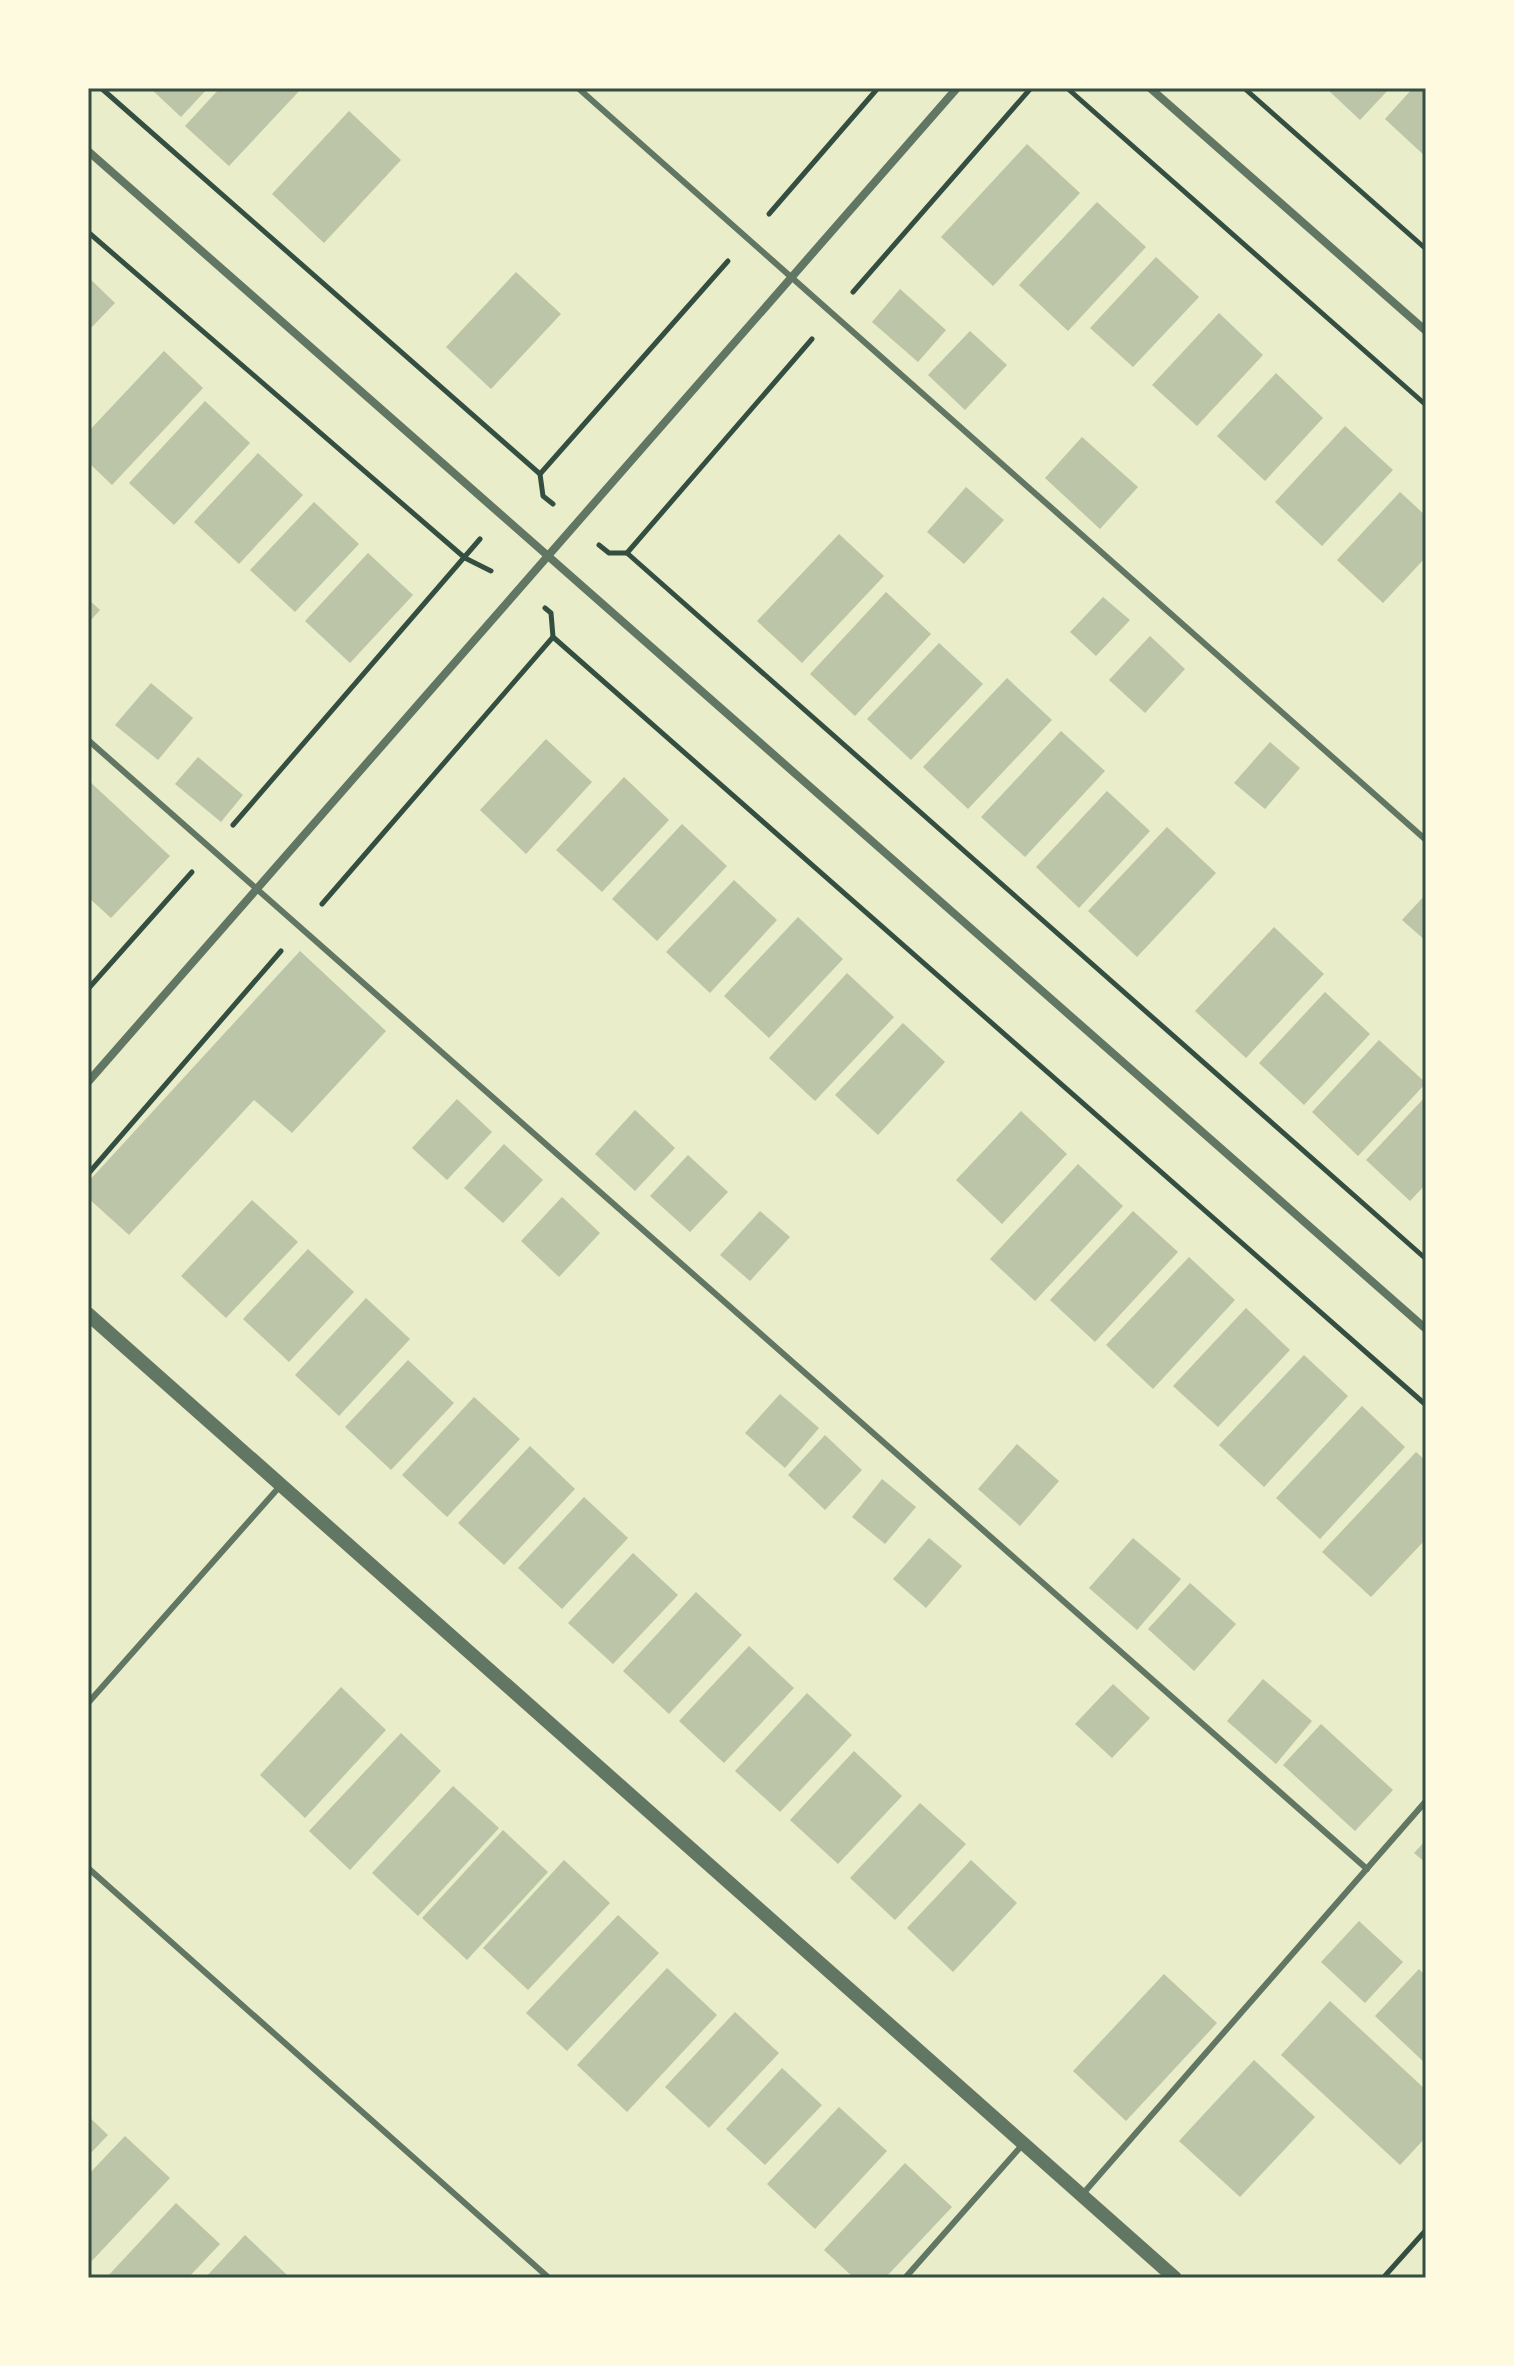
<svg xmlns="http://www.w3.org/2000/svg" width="1514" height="2366" font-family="'DM Sans',sans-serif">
	<rect width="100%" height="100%" fill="#e9edc9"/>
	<!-- building -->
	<g fill="#bcc5a7">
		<polygon points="150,88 208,88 181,117"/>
		<polygon points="220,88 302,88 229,166 185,126"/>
		<polygon points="1326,88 1390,88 1360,120"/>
		<polygon points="1413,88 1426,88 1426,157 1385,119"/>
		<polygon points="349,111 401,160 324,243 272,194"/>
		<polygon points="1027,144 1080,193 993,286 941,237"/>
		<polygon points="1097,202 1146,247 1068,331 1019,285"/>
		<polygon points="1156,257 1199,297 1133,367 1090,328"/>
		<polygon points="516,272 561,314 491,389 446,347"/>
		<polygon points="88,277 115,303 88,331"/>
		<polygon points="900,289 946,330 918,362 872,322"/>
		<polygon points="1219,313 1263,355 1197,426 1152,385"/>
		<polygon points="970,331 1007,365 965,410 928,375"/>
		<polygon points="164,351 203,388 112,485 88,462 88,432"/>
		<polygon points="1276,373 1323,418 1265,481 1217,436"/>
		<polygon points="205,401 250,443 174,525 129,483"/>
		<polygon points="1345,426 1393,470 1322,546 1275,502"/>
		<polygon points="1082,437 1138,487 1100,529 1045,478"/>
		<polygon points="258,453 303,495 239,564 194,522"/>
		<polygon points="966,487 1004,520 964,564 927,532"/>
		<polygon points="1400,492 1426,516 1426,557 1383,603 1337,560"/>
		<polygon points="314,502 359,544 295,612 250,570"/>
		<polygon points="839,534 884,576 802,663 757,621"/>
		<polygon points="368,553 413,595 350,663 305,621"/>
		<polygon points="886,592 931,634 855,716 810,674"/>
		<polygon points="1103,597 1130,620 1096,656 1070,632"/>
		<polygon points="88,599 100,610 88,623"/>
		<polygon points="1150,636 1185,669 1145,713 1109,680"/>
		<polygon points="939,643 983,684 911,760 867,719"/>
		<polygon points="1007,678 1052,720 968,809 923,767"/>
		<polygon points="151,683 193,718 158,760 115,725"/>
		<polygon points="1061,731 1105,771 1025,857 981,817"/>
		<polygon points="546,739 592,782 526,854 480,810"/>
		<polygon points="1270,742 1300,768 1265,809 1234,783"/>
		<polygon points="198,757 243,795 221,822 175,784"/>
		<polygon points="624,777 669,820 602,892 556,850"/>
		<polygon points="88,780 170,856 111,918 88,897"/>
		<polygon points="1107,791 1150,831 1079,908 1036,867"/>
		<polygon points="682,824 727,866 657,941 612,899"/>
		<polygon points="1167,827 1216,873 1137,957 1088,911"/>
		<polygon points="734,880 777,920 710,993 666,952"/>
		<polygon points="1426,894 1426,941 1402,920"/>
		<polygon points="798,917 843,959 769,1038 724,996"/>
		<polygon points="1274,927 1324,974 1246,1058 1195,1011"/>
		<polygon points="300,951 386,1031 292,1133 254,1100 129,1235 88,1198 88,1182"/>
		<polygon points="847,973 894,1017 815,1101 769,1058"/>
		<polygon points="1325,992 1370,1034 1304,1105 1259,1063"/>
		<polygon points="903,1023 945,1062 878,1135 835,1095"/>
		<polygon points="1379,1040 1426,1083 1358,1156 1312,1112"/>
		<polygon points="1426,1096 1426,1184 1410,1201 1366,1160"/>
		<polygon points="457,1099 492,1132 447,1180 412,1148"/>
		<polygon points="635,1110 675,1148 635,1191 595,1154"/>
		<polygon points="1021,1111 1067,1154 1002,1224 956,1180"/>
		<polygon points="504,1144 543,1180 503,1223 464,1188"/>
		<polygon points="688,1155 728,1192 690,1232 650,1196"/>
		<polygon points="1078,1164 1123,1206 1035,1301 990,1259"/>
		<polygon points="562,1197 600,1233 559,1277 521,1241"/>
		<polygon points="252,1200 298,1242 226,1318 181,1276"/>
		<polygon points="760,1211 790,1237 750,1281 720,1255"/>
		<polygon points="1133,1211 1178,1252 1095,1342 1050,1300"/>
		<polygon points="308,1249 354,1292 289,1362 243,1319"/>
		<polygon points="1189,1257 1235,1300 1153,1389 1106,1345"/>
		<polygon points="366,1298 410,1339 339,1416 295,1375"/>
		<polygon points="1246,1308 1290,1350 1218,1427 1173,1386"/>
		<polygon points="1304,1355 1348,1396 1264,1487 1219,1445"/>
		<polygon points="408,1360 454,1403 391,1470 345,1427"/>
		<polygon points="780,1394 819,1428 785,1468 745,1433"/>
		<polygon points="474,1397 520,1439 447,1517 402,1475"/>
		<polygon points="1362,1406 1405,1447 1320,1539 1276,1498"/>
		<polygon points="825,1435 862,1470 825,1510 788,1475"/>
		<polygon points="1017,1444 1059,1481 1020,1526 978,1489"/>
		<polygon points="530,1446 575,1489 504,1565 458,1523"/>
		<polygon points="1416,1452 1426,1461 1426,1539 1371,1597 1322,1552"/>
		<polygon points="882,1479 916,1507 885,1544 852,1517"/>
		<polygon points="584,1497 628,1538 562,1609 518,1568"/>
		<polygon points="929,1538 962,1566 926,1608 893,1579"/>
		<polygon points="1133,1538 1181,1579 1137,1630 1089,1588"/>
		<polygon points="633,1553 678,1595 613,1664 568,1623"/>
		<polygon points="1190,1583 1236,1624 1194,1671 1148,1629"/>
		<polygon points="696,1592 742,1635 669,1714 623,1671"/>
		<polygon points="749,1646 794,1688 724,1763 679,1721"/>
		<polygon points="1263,1679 1312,1721 1276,1764 1227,1721"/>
		<polygon points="1113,1684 1150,1718 1112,1758 1075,1724"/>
		<polygon points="341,1687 386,1730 305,1818 260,1775"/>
		<polygon points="807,1693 852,1735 780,1812 735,1771"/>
		<polygon points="1321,1724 1393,1790 1355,1831 1283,1765"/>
		<polygon points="401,1733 441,1771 350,1870 309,1831"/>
		<polygon points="854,1751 902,1796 838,1864 790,1820"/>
		<polygon points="453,1786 499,1828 418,1916 372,1873"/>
		<polygon points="920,1803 966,1844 895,1920 850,1878"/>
		<polygon points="503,1830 548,1872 467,1960 422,1918"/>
		<polygon points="1426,1840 1426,1863 1414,1853"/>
		<polygon points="564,1860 610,1903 528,1990 483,1948"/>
		<polygon points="971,1860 1017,1903 953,1972 907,1928"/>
		<polygon points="618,1915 659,1953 567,2051 526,2013"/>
		<polygon points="1359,1921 1403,1962 1365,2003 1321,1962"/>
		<polygon points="667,1968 717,2015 627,2112 577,2065"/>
		<polygon points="1419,1969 1426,1976 1426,2064 1375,2016"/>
		<polygon points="1164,1974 1217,2023 1126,2121 1073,2071"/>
		<polygon points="1330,2001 1426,2090 1426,2137 1400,2165 1281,2055"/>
		<polygon points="735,2012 779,2053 709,2128 665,2087"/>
		<polygon points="1254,2060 1315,2117 1240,2197 1179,2141"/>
		<polygon points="782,2068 822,2105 765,2165 726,2129"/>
		<polygon points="839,2107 887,2151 815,2229 767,2184"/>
		<polygon points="88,2116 108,2135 88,2156"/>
		<polygon points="125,2136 170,2178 88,2265 88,2175"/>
		<polygon points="905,2163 952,2207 885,2278 854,2278 824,2250"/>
		<polygon points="176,2203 220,2244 188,2278 106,2278"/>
		<polygon points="245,2235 287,2275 284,2278 205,2278"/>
	</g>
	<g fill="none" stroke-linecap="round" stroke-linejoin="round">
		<!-- path -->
		<g stroke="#344e41" stroke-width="5">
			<polyline points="101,88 540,474 543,496 553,504"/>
			<polyline points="1067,88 1426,405"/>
			<polyline points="1244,88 1426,249"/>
			<polyline points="769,214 878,88"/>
			<polyline points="88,232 465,558 491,571"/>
			<polyline points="853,292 1031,88"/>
			<polyline points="540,474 728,261"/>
			<polyline points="599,545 609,553 627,553 1426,1259"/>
			<polyline points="627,553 812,339"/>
			<polyline points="545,608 551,613 553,637 1426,1405"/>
			<polyline points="233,825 480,539"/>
			<polyline points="322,904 553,637"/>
			<polyline points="88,989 192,872"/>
			<polyline points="88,1174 281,951"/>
			<polyline points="1383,2278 1426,2230"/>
		</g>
		<!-- service -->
		<g stroke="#617663" stroke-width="6">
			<polyline points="578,88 1426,840"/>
			<polyline points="88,740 1367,1869"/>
			<polyline points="88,1703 281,1485"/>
			<polyline points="88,1868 549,2278"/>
			<polyline points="1081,2196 1426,1801"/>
			<polyline points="905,2278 1023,2144"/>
		</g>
		<!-- minor -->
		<g stroke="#617663" stroke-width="8">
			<polyline points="1150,88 1426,331"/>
			<polyline points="88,151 1426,1329"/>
			<polyline points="88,1082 957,88"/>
		</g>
		<!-- tertiary -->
		<polyline stroke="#617663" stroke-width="14" points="88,1314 1175,2278"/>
	</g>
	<!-- border -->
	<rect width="1514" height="2366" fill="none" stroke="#fefae0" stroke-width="180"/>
	<rect x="90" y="90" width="1334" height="2186" fill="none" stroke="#344e41" stroke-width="3"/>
</svg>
